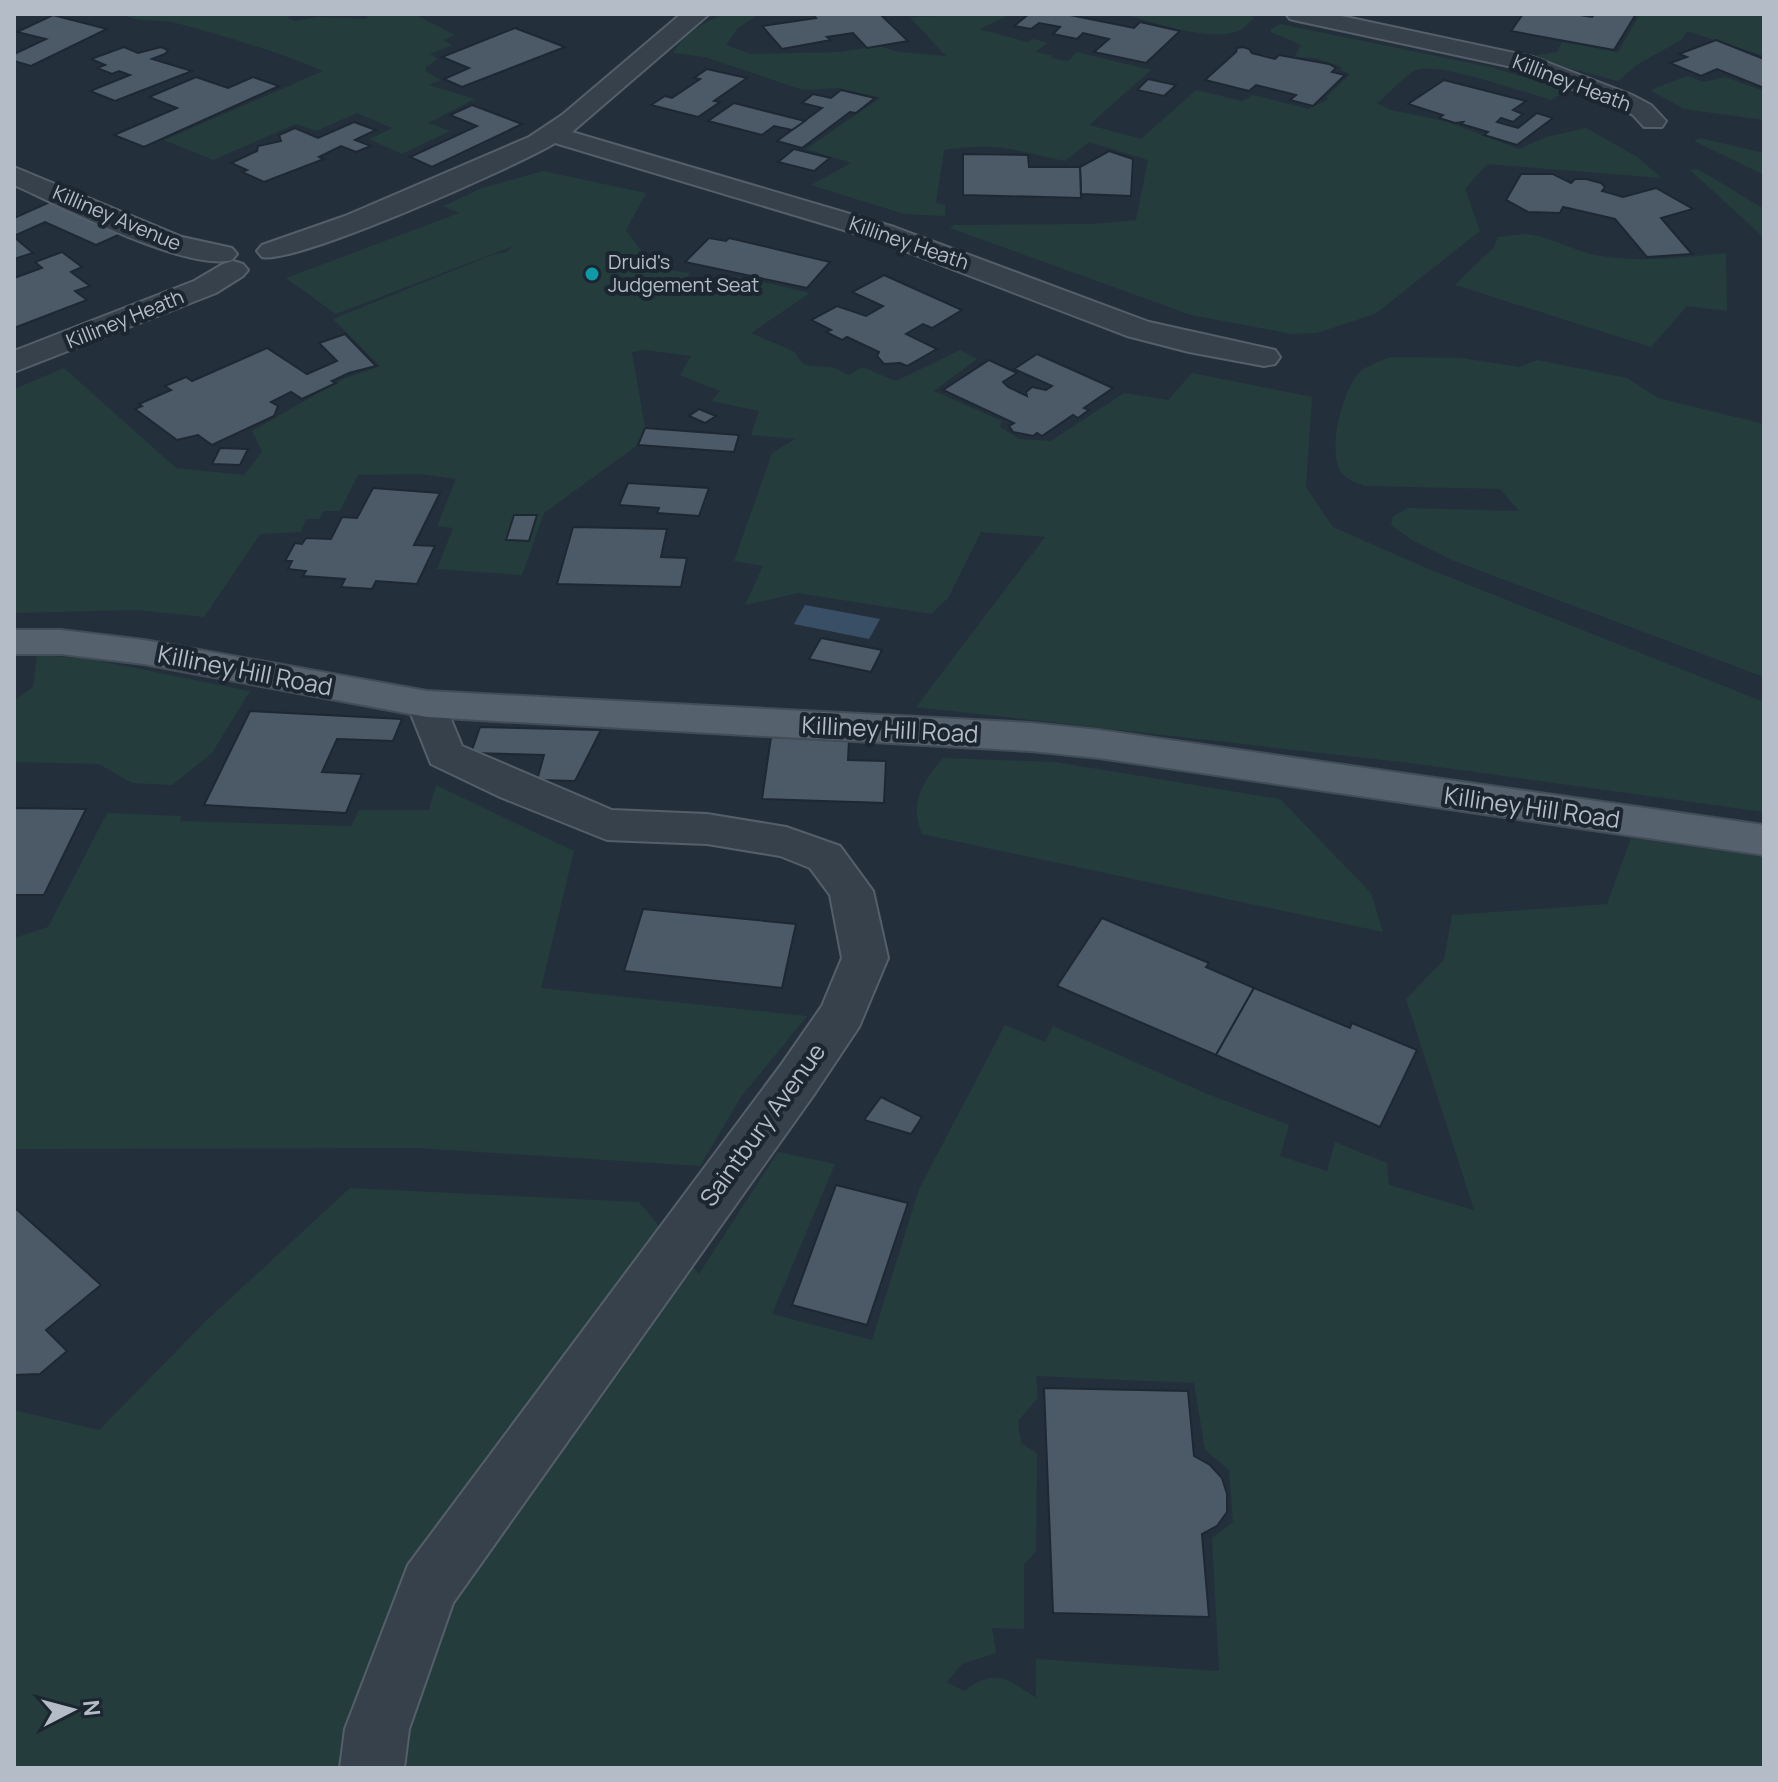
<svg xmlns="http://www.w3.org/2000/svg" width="1778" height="1782" font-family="Manrope,sans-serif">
	<rect width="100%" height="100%" fill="#23303c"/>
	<!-- green -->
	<g fill="#253c3d" fill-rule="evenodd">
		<path d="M122,14H290L288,18L295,21L318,17L365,19L371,14H413L455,35L443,40L452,45L430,54L438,59L426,67V72L441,80L429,85L475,99L428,123L450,131L402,154L369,139L392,128L357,113L316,131L296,124L213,160L164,140L323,71C276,51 225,36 176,23C157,18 139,24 122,14Z"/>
		<path d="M724,14H759L738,28L726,45L751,54L840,52L879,46L898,52L946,56L910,17L1011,14L980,29L1027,42L1034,39L1047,43L1035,52L1051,55L1053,59L1068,61L1077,52L1151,70L1089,125L1141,139L1196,90L1242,101L1253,95L1308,109L1329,99L1326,97L1350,74L1340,70L1342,67L1315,58L1295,57L1301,45L1271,32V29L1280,24L1490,67L1563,89L1567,90L1551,100C1527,93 1435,61 1416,70C1403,77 1389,94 1377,103L1391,110L1445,121L1519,149L1546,137L1586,128L1639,158L1661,178L1487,164L1465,189L1480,231L1375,314L1317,333L1292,334L1191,315L950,228L954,225L1091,224L1136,220L1148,160L1089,142L1065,161C1014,150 997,142 944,150L936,203L945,205V216L904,214L811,185L851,163L806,149L880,98L839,88L803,90L705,57L673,53C683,35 705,22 724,14Z"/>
		<path d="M1124,14H1237L1255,17C1249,23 1243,30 1235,32C1206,41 1153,22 1124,14Z"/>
		<polygon points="1640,14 1764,14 1764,56 1687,31 1681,40 1638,64 1618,81 1526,57 1557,52 1562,42 1618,52"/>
		<polygon points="1687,76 1704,82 1725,77 1764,91 1764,120 1684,109 1650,90"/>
		<polygon points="1700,138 1764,153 1764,175 1694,141"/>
		<polygon points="1698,169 1764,209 1764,242 1759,233 1690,170"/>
		<path d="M543,171L646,193L626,230L647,259L645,267L690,273L685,281L723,288L735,276L810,293L751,333L795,352C804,370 811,365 829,367C835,367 843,372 849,375L862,367L896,381L960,350L977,359L934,391L1002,421L1000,427L1019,439L1051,441L1124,393L1168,400L1192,373L1312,397L1306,487L1333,527L1424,567L1764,702V812L1410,763L916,707L1045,537L981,532L948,598L931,614L798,593L745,605L763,566L734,561L772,453L795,439L751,435L759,411L711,401L720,391L680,375L691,356L645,350L632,352L645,428L638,445L544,513L522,575L437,569L453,528L437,526L456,479L420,474L358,475L340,511H324L319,519H306L301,532L260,534L204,617L137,610L14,613V389L64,368L176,468L244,475L262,452L252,431L343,379L380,366L333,319L492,255L507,252L513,246L336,314L286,278L459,213L443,206L482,188Z"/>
		<path d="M1524,234C1552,236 1574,252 1601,256C1643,263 1684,257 1726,253L1727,311L1687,306L1651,347L1455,285L1494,247L1498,237Z"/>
		<path d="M1391,357L1462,358L1519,367L1537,360L1627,378L1658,398L1764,424V677L1454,561L1412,540L1391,525L1393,516L1408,508L1519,511L1500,489L1364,486C1355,482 1344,479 1339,469C1329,445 1342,393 1358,374C1364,366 1381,361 1391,357Z"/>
		<polygon points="37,655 90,659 250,691 212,753 172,785 132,783 99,764 14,762 14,701 33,687"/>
		<path d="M943,758L1055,762L1280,799L1371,893L1383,932L922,834C909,803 922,783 943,758Z"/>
		<polygon points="436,785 574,851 541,988 807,1016 741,1097 700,1166 417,1148 14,1149 14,938 48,927 107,813 181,816 180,821 351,826 359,810 429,810"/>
		<path d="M1631,838L1764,857V1768H14V1410L99,1430L207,1320L350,1188L639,1202L699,1274L778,1152L835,1164L772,1314L872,1340L919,1189L1005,1025L1045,1042L1053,1026L1205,1093L1289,1125L1280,1156L1327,1171L1335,1142L1387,1163L1389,1185L1474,1210L1406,999L1444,960L1452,915L1607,904ZM1036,1376L1194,1383L1205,1450L1229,1470L1233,1522L1212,1538L1219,1671L1036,1659V1698C1007,1678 995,1668 964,1691L947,1682L962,1664L996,1653L992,1628L1024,1629V1565L1036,1551L1037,1453L1021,1443L1018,1421L1038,1398Z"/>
	</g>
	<!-- water -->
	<polygon fill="#394f65" points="805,605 880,619 869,639 794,624"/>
	<!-- building -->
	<g fill="#4c5967" stroke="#1e2833" stroke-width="2">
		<polygon points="812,14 880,14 908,41 867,48 853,33 827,37 831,40 782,49 762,26 816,18"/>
		<polygon points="1029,14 1065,14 1134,28 1140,22 1180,31 1146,63 1094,52 1109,39 1083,33 1077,39 1053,34 1060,27 1039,23 1031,29 1014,26"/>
		<polygon points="1523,14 1574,14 1592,17 1595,14 1636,14 1614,50 1511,31"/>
		<polygon points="53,15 107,29 31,66 14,61 14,54 46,39 17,32"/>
		<polygon points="515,28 565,47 462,87 444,79 469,68 442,57"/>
		<polygon points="1716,40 1764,59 1764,88 1717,69 1701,76 1670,63 1687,57 1679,54"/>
		<polygon points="124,47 138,53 161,47 168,50 165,54 152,59 192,71 115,101 90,91 130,75 119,71 112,74 97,68 105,65 91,59"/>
		<polygon points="1243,47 1249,49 1252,53 1275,59 1279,55 1329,64 1336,68 1332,72 1345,75 1313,106 1290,100 1296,95 1256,85 1249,91 1205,80 1236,52 1237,48"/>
		<polygon points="707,69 747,78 714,101 720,102 698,117 651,105 665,96 672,98 700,79 694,78"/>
		<polygon points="196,77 228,88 253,77 279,86 144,147 114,135 177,108 149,97"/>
		<polygon points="1148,79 1176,85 1164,96 1137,90"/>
		<polygon points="1444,80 1526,101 1513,110 1523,114 1513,122 1501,118 1497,122 1518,128 1537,113 1553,118 1517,145 1484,135 1488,132 1461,124 1463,122 1455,123 1439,118 1443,115 1408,104"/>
		<polygon points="841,90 875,98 856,113 850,112 802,148 777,141 822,108 802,103 813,94 831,98"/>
		<polygon points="734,103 805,121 792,130 774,126 762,135 708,121"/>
		<polygon points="472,105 522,124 432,167 410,157 477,126 450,115"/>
		<polygon points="354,122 376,130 355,140 371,146 356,152 341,146 319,157 324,159 264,182 242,172 247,170 231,163 257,151 258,146 281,141 279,135 295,128 318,138"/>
		<polygon points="794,149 830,158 814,171 778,162"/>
		<polygon points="1109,151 1133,159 1131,196 1081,194 1080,167"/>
		<polygon points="963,154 1028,155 1029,167 1080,167 1081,198 963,195"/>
		<polygon points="1521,174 1553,174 1571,183 1575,179 1586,179 1601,183 1605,187 1602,191 1623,197 1656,188 1693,209 1661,218 1692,254 1647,257 1615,219 1563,207 1560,213 1528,212 1506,200"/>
		<polygon points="52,201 123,233 96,245 45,222 14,236 14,218"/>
		<polygon points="14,237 33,253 14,259"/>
		<polygon points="709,238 726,241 729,238 830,262 807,288 685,262"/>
		<polygon points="62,252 82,267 71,272 90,286 75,291 87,300 14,328 14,278 42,268 35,262"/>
		<polygon points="884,275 962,310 932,328 923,324 906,334 937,349 907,366 900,363 884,364 877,356 879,352 847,337 842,340 826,332 831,330 811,320 837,306 866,316 883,306 852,292"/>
		<polygon points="345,334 376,366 349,373 332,381 336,383 302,399 291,392 271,402 278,406 274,416 212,445 198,435 177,440 135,409 142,406 139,404 171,390 165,386 186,377 192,381 267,348 307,374 337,361 319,343"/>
		<polygon points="1037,354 1113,388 1084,408 1089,410 1078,418 1073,415 1042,436 1037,433 1033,436 1013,432 1009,426 1014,423 943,390 989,360 1017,373 1003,382 1008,387 1027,396 1026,392 1032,387 1046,390 1052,386 1014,369"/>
		<polygon points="699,409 716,416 705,423 689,416"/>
		<polygon points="645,428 739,435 734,452 638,445"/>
		<polygon points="220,448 248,449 240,465 212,464"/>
		<polygon points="628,483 709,488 699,516 657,513 659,508 619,505"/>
		<polygon points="373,488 440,493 414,545 435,546 417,584 376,581 372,589 341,587 345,579 303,576 306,571 288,569 292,561 285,561 295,543 302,544 306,538 331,539 342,517 357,518"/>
		<polygon points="514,515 537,515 529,541 506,540"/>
		<polygon points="573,527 667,529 661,557 687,558 681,587 557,584"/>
		<polygon points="821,638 882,650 871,672 809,659"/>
		<polygon points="250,711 402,719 393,741 337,739 322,772 362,774 346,813 204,805"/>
		<polygon points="480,727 601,730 575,781 537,780 544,755 471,753"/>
		<polygon points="771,737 849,740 848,760 886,761 884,803 762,799"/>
		<polygon points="14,808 86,809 44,895 14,895"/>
		<polygon points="643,909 796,924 782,988 624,971"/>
		<polygon points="1102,918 1209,963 1206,967 1254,988 1216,1055 1057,986"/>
		<polygon points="1254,988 1350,1028 1352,1023 1417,1050 1380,1127 1216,1055"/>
		<polygon points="881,1097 922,1117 911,1134 864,1120"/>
		<polygon points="836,1185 908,1203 867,1325 792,1305"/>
		<polygon points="14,1207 101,1285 46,1330 67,1351 40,1374 14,1375"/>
		<polygon points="1044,1388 1188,1391 1194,1456 1210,1465 1222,1478 1227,1494 1227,1512 1217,1526 1202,1534 1209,1617 1053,1613"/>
	</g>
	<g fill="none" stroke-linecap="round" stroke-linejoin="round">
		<defs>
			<g id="minor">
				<path d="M681,14H709L572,132L894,227L1149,322L1275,350L1280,357L1275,364L1264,366L1189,352L1127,336L874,239L555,143C517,166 295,265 262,257L257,251L262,245L345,216L529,137L562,115Z"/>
				<polygon points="1286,14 1332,14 1533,57 1632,95 1651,105 1666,121 1662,127 1644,127 1633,115 1614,105 1517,68 1298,21 1290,19"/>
				<path d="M14,167L182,237L232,248L237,254L232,260C186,272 61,206 14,185Z"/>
				<polygon points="233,261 243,264 248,270 243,276 216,293 14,372 14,351 194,281 223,264"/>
				<polygon points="427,691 441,695 462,746 612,810 707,814 786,827 840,846 873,891 888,958 859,1027 815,1093 453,1603 409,1729 404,1768 340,1768 345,1729 408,1565 781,1065 822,1006 842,958 830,895 810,868 780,856 707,844 607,840 500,797 431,764 407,704 413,695"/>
			</g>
			<polygon id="major" points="14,630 61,630 144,640 427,691 1031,723 1099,730 1764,825 1764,855 1099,758 1031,751 427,717 144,664 61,654 14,654"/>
		</defs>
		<!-- minor casing -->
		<use href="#minor" stroke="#555f6a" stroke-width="4"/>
		<!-- major casing -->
		<use href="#major" stroke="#434d58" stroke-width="4"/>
		<!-- minor -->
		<use href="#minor" fill="#37414c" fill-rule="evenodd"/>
		<!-- major -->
		<use href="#major" fill="#55616c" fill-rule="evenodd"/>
	</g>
	<!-- markers -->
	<circle fill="#0f9aa8" stroke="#1c2631" stroke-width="3" cx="592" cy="274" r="8"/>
	<g text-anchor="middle" stroke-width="8" stroke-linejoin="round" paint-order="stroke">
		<!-- far-street labels -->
		<g font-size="20" fill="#b3bcc7" stroke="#1c2631">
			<text transform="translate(1572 83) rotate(21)" y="7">Killiney Heath</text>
			<text transform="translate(117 218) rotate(23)" y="7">Killiney Avenue</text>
			<text transform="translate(909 243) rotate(19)" y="7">Killiney Heath</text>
			<text transform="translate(125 319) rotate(-22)" y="7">Killiney Heath</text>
		</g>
		<!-- far-poi labels -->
		<g font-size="20" fill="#b3bcc7" stroke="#1c2631" text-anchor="start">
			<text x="608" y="269">Druid's<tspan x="608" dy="23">Judgement Seat</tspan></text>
		</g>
		<!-- street labels -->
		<g font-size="24" fill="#b3bcc7" stroke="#1c2631">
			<text transform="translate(245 671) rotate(11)" y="8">Killiney Hill Road</text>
			<text transform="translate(890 730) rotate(3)" y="8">Killiney Hill Road</text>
			<text transform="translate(1532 808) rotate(8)" y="8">Killiney Hill Road</text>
			<text transform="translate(763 1125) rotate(-54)" y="8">Saintbury Avenue</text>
		</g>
	</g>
	<!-- border -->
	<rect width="1778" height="1782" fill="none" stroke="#b3bcc7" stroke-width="32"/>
	<!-- north arrow -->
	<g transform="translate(72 1710) rotate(84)" stroke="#1c2631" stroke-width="6" paint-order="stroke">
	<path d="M0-6L14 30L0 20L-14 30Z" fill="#b3bcc7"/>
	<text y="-12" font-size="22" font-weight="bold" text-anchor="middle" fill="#b3bcc7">N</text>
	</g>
</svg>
